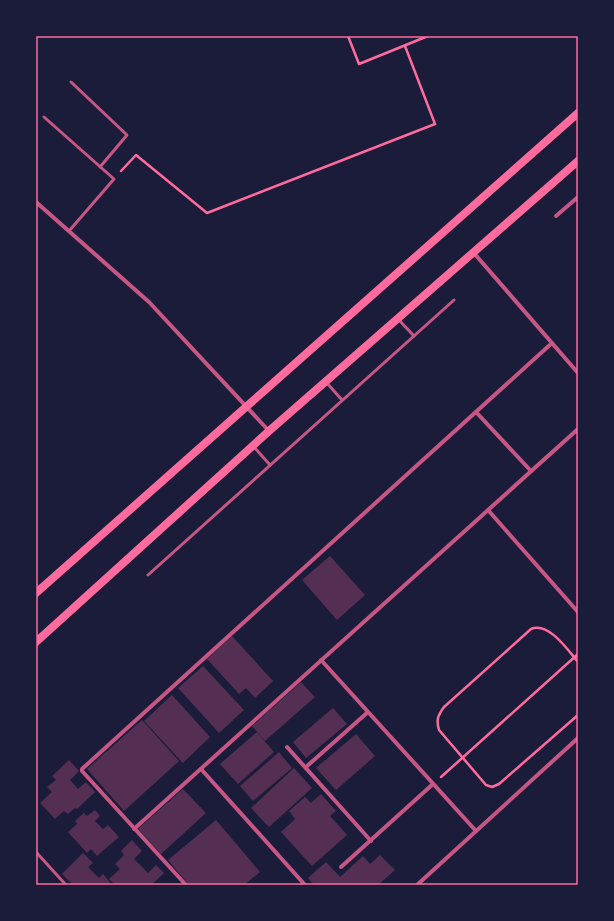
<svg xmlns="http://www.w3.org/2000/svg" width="614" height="921" font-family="'PT Sans',sans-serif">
	<rect width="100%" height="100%" fill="#1b1b3a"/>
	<!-- building -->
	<g fill="#542f53">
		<polygon points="330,556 365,595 337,620 302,580"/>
		<polygon points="232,636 273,681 255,698 246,688 239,694 207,659"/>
		<polygon points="203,666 244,710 219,733 178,688"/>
		<polygon points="301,682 315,697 265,741 252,726"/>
		<polygon points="172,695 210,737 183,763 144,721"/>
		<polygon points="333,708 347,724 306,758 293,742"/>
		<polygon points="142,720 179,761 124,811 87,769"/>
		<polygon points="257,732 274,752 238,784 220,764"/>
		<polygon points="356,734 375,756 336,790 316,768"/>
		<polygon points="279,752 292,768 253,801 240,786"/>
		<polygon points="69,760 79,771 70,780 78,789 86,782 95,792 77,809 75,808 68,814 64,811 55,819 40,803 52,792 47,787 56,780 52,776"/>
		<polygon points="294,768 312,788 269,827 251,808"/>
		<polygon points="183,789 206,813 161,854 138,829"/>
		<polygon points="321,794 336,811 330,816 347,835 312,866 281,832 295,819 289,811 305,797 311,803"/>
		<polygon points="95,810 100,816 95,821 103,829 108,825 119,837 97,856 91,849 87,853 68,832 77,824 75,821 84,813 87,816"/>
		<polygon points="216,820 260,872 244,885 189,885 168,860"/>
		<polygon points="132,840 142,851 134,859 148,873 156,865 164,873 151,885 115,885 109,879 120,869 115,864 124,855 121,851"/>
		<polygon points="83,853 93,863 88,867 99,878 103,874 110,882 107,885 73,885 62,874"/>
		<polygon points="380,855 395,870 378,885 314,885 308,878 326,862 340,877 363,856 370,864"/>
	</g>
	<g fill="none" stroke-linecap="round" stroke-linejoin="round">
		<!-- path -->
		<g stroke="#ff6b9d" stroke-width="2.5">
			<polyline points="348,36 359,64 428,36"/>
			<polyline points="121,171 136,155 207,213 435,124 405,46"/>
			<path d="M578,662C568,650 548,621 531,629L444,707C438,715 436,720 439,730L486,785L492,787L499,784L578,715"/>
			<polyline points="441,777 578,654"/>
		</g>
		<!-- service -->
		<g stroke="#c65784" stroke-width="3">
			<polyline points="71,82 127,135 100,167"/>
			<polyline points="44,117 114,179 69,231"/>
			<polyline points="398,319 414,336"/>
			<polyline points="326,382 342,400"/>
			<polyline points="254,447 270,465"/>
			<polyline points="148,575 454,300"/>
			<polyline points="36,852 66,885"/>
		</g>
		<!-- minor -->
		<g stroke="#c65784" stroke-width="4">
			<polyline points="36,202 149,302 269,431"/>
			<polyline points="556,216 578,197"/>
			<polyline points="473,252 578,373"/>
			<polyline points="476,412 531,471"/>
			<polyline points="488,510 578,612"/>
			<polyline points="321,660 476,831"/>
			<polyline points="287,747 371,841"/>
			<polyline points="306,767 368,712"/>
			<polyline points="201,769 305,885"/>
			<polyline points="134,829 578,429"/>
			<polyline points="341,867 433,784"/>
			<polyline points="186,885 82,771 82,769 552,343"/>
			<polyline points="417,885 578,738"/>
		</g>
		<!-- secondary -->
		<g stroke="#ff6b9d" stroke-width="8">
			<polyline points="36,593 578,113"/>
			<polyline points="36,642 269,431 578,161"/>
		</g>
	</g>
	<!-- border -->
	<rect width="614" height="921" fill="none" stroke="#1b1b3a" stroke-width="74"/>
	<rect x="37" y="37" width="540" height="847" fill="none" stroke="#ff6b9d" stroke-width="1.5"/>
</svg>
